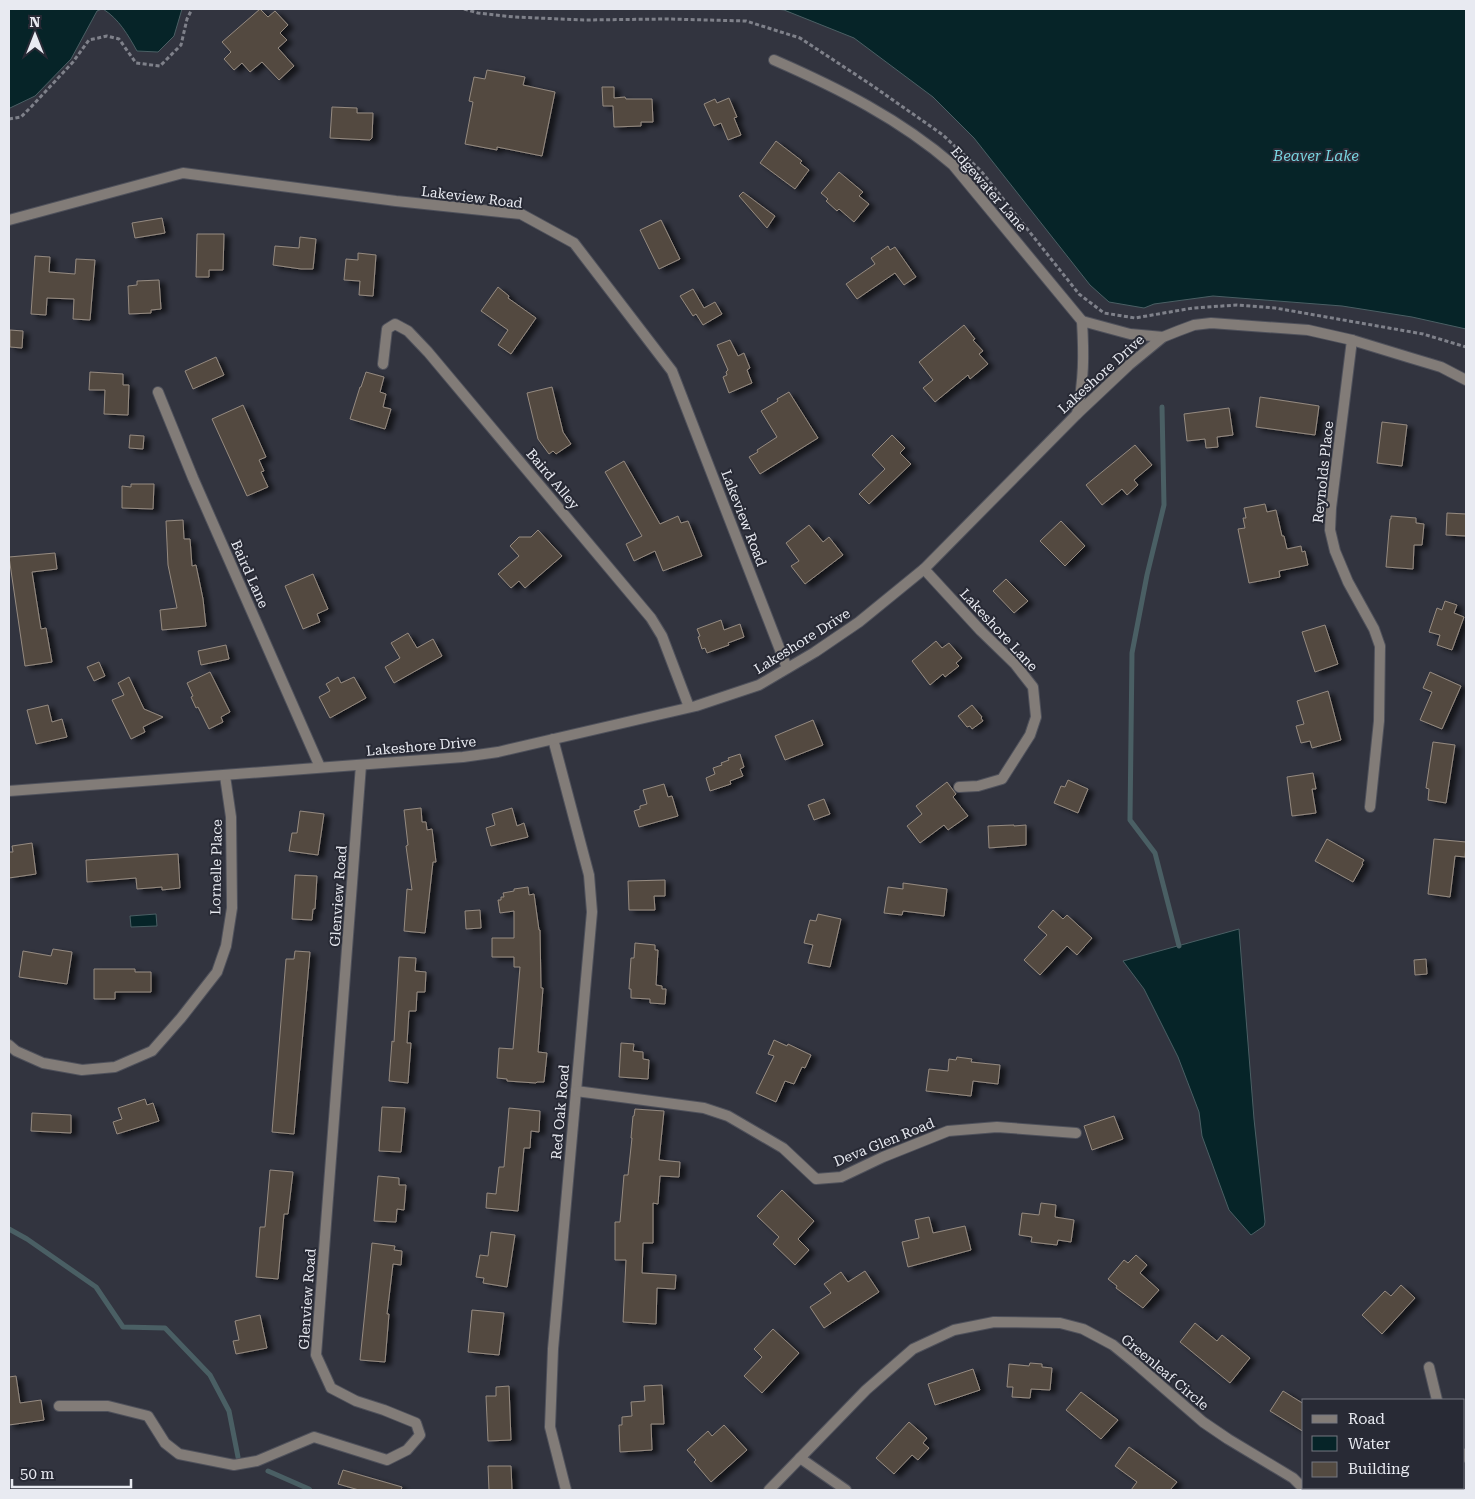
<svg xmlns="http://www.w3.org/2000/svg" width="1475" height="1499" font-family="'Roboto Serif',serif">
	<defs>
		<filter id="shadow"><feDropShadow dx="5.5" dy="3" stdDeviation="2.5" flood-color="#0009"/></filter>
	</defs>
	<rect width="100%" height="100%" fill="#32343f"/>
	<!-- water -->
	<g fill="#062428" stroke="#4a5f64">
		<polygon points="9,9 102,9 97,11 71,59 35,96 10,108 9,108"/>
		<path d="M103,9H182L174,36L158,52L137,51C128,35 119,19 103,9Z"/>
		<polygon points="776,9 1466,9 1466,329 1412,317 1342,306 1213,296 1154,304 1144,308 1109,302 1090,285 974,138 933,97 854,38 784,10"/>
		<polygon points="156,914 157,926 131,927 130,916"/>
		<polygon points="1239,929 1254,1119 1265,1222 1264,1226 1251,1235 1229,1210 1202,1136 1199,1112 1178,1057 1144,989 1123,961"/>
	</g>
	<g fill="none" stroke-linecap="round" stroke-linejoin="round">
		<!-- stream -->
		<g stroke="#4a5f64" stroke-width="5">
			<polyline points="1162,407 1164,505 1147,575 1132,653 1130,820 1155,853 1179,946"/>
			<polyline points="9,1229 27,1239 96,1287 123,1327 165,1328 210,1375 229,1411 238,1457"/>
			<polyline points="268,1471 309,1489 310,1490"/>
		</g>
	</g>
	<!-- building -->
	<g fill="#534a41" stroke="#958a80" filter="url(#shadow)">
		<polygon points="260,9 268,17 275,11 288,25 280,33 287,40 278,48 294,66 279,80 262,62 250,72 242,63 234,70 224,59 231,52 222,42"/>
		<polygon points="487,70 525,77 523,85 555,92 542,156 497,147 497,150 465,144 473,102 469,101 474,77 485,79"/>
		<polygon points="602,87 614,87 614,98 625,97 626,99 652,99 653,122 641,122 641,126 614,127 613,106 603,106"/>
		<polygon points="729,98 737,117 734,118 741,135 728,140 721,123 714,126 704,104 715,99 717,103"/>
		<polygon points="332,107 357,108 357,113 373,113 372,138 370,140 330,138"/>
		<polygon points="776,141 802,161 800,163 809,170 795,189 760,163"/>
		<polygon points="839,172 863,192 859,196 869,204 854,222 839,209 837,211 826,201 828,199 821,193"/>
		<polygon points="743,192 775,216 767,228 739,196"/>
		<polygon points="162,218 165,233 135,238 132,223"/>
		<polygon points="661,220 680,259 659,269 640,230"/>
		<polygon points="197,234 224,234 223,270 209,270 209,277 196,277"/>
		<polygon points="300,237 316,239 313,269 301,269 273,265 275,246 299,248"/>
		<polygon points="888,246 890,250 895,247 916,277 904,285 895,273 857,299 846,284 875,264 871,258"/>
		<polygon points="358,253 376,255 373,296 359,295 360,281 344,280 346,259 358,260"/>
		<polygon points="35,256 50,257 49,272 75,274 76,259 95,260 90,320 73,319 74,299 47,298 46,315 31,314"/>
		<polygon points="159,280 161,309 151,310 151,313 129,314 128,286 137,285 137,281"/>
		<polygon points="498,287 509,296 508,298 536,318 511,354 498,345 508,330 481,311"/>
		<polygon points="693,289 704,308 715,302 722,314 703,325 696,314 693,316 680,296"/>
		<polygon points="964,325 975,339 973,340 983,351 979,354 988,364 970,379 968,375 935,402 923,388 933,380 919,362"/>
		<polygon points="10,330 23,331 22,348 10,347"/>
		<polygon points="730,340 738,356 744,353 750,368 747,370 752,383 729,393 723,377 727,375 726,372 728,370 717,345"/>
		<polygon points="216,357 224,375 193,389 185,371"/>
		<polygon points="90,372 123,374 123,385 129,385 128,415 104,414 105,390 89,390"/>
		<polygon points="366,372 384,377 380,392 386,394 383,407 391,409 385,429 350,419 360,387 361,387"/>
		<polygon points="552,387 563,432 571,444 556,454 553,451 549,454 538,439 527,393"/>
		<polygon points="789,392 818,438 760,474 749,457 758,452 757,450 777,437 761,411 778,401 777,399"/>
		<polygon points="1260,397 1319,406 1315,435 1256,427"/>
		<polygon points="243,405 266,457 259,460 264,471 261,472 268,487 247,496 212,419"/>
		<polygon points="1229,408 1233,435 1217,437 1218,447 1206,448 1205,439 1187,441 1184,414"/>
		<polygon points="1382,422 1407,425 1402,466 1377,463"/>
		<polygon points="130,435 144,436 143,449 129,448"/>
		<polygon points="892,435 905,448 900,453 911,464 869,504 859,494 885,469 872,455"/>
		<polygon points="1135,445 1152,465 1134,480 1138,485 1127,495 1122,489 1102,505 1086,485"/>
		<polygon points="624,461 660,524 678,516 681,523 688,521 702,556 663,571 655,551 634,561 626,544 642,536 605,472"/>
		<polygon points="131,484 154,484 153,509 122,508 122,486 131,487"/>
		<polygon points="1265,504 1267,512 1276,510 1282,536 1284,536 1287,549 1301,546 1302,552 1305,551 1308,565 1279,571 1280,577 1249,583 1238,529 1245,528 1243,518 1246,518 1244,508"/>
		<polygon points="1447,513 1466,514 1466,536 1446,535"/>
		<polygon points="1391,516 1416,518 1416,523 1424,524 1422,545 1414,545 1413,569 1386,567 1390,519 1391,519"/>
		<polygon points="183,520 184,539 190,539 192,566 196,565 203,599 206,626 162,630 160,610 177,608 168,565 166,521"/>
		<polygon points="1061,521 1085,546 1065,566 1040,541"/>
		<polygon points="809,525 823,542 829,537 843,555 805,584 791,566 799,561 786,543"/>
		<polygon points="538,530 562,556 525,588 519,581 511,588 498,574 519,556 510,546 519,537 531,537"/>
		<polygon points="55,553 57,569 32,572 41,629 46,628 52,662 25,666 9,557"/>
		<polygon points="313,574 328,609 317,614 320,622 303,629 285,586"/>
		<polygon points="1006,579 1028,601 1014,613 993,591"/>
		<polygon points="1445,601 1457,605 1454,613 1464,617 1452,650 1437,645 1440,635 1429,632 1437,608 1442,610"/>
		<polygon points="721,620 724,630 740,624 744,637 728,643 729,645 707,653 705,648 702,649 698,637 700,636 697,629"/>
		<polygon points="1325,625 1338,664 1315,672 1302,632"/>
		<polygon points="408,633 417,648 433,639 442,656 394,683 385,667 400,658 391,643"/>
		<polygon points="936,641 942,648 949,643 962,658 956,663 959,666 945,677 943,674 930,685 912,661"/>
		<polygon points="226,645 229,659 201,665 198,651"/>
		<polygon points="99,662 105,676 94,681 87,667"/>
		<polygon points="210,672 230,712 221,717 223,722 209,729 198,707 196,708 191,697 193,696 187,683"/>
		<polygon points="1430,672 1461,686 1442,729 1420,720 1432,692 1423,688"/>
		<polygon points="129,677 144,709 163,717 143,727 145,732 131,739 112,700 124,695 118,683"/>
		<polygon points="338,677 341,683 354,677 366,698 330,718 319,697 330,691 326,684"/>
		<polygon points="1328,691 1341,740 1312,748 1310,741 1301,743 1296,726 1304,724 1297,701"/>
		<polygon points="48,705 52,722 62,719 67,737 36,744 27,710"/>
		<polygon points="972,705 982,717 981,718 983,721 972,729 970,726 967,727 958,716"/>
		<polygon points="813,720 823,745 785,760 775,736"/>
		<polygon points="1433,742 1455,745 1446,803 1428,800 1429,789 1426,788"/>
		<polygon points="740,754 744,767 740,769 743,776 730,781 731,784 710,791 706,778 715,774 713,768 722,765 721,763 729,760 728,758"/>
		<polygon points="1313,773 1316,789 1312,789 1316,813 1292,816 1287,777"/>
		<polygon points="1068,780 1088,789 1078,813 1054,803 1061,786 1065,787"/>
		<polygon points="947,782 956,794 953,797 968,816 948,830 944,825 920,843 907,826 922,814 916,806"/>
		<polygon points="664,784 668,797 672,796 678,816 639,827 634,811 640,809 640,806 647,804 643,790"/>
		<polygon points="824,799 830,814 814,820 808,805"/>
		<polygon points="421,808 422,822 426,822 427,830 432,829 436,862 433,862 425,933 404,931 407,889 412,890 406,846 408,845 404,810"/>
		<polygon points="512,808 517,826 524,823 528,837 491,846 486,828 495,825 492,814"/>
		<polygon points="300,811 324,814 318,855 289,851 292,833 297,833"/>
		<polygon points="1014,825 1014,826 1026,825 1026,845 989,848 988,826"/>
		<polygon points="1327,839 1364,860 1362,863 1363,864 1353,882 1315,861"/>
		<polygon points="1434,839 1466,842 1465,857 1455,856 1450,897 1428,894"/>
		<polygon points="32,843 36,874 9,878 9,852 13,852 12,846"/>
		<polygon points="178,854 180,888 162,890 162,887 137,889 136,878 87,882 86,860"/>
		<polygon points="295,875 317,876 315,909 313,909 312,920 292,919"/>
		<polygon points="665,880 665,896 654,896 655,910 629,910 628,881"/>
		<polygon points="903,883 947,889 944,916 903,911 902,915 884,913 888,887 903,889"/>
		<polygon points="528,887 529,895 534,894 539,930 540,930 541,988 543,988 538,1052 547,1053 544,1082 537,1082 536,1083 507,1081 507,1079 497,1078 499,1048 513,1049 520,967 514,967 514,957 492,957 492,938 514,938 514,911 500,913 498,900 501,900 501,897 504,897 503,893 514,891 514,889"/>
		<polygon points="480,910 481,928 466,929 465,911"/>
		<polygon points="1053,910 1063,919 1067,915 1092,938 1077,955 1067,946 1040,975 1024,960 1047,935 1038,927"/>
		<polygon points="818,914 841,919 830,967 808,963 813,945 804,943 810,920 816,921"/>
		<polygon points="635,943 655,945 655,950 658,950 656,985 662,986 662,989 666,989 665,1004 650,1003 650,999 631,998 631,989 629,989 631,958 634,958"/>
		<polygon points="53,949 72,952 67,984 19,977 23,951 51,956"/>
		<polygon points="295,951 310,952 294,1134 272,1132 286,959 294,959"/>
		<polygon points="399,957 416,958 415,971 426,972 425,992 417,992 416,1011 409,1011 407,1043 411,1043 408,1083 389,1081 392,1041 394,1042"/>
		<polygon points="1426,959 1427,974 1415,975 1414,960"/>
		<polygon points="94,969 135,969 135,972 151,972 151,992 115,992 115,999 94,999"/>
		<polygon points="774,1040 787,1046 788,1044 811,1055 805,1068 802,1067 794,1084 785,1081 776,1102 756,1093 774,1056 768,1054"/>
		<polygon points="621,1043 634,1044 633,1051 643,1052 643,1059 649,1060 648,1079 619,1077"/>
		<polygon points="957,1057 972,1059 971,1062 1000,1065 998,1084 973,1081 971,1096 926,1091 929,1069 948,1071 949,1059 956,1060"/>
		<polygon points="145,1099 147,1105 153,1103 159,1121 117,1134 113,1122 122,1119 118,1108"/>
		<polygon points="382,1107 405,1108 401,1152 379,1151"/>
		<polygon points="509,1108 540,1111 539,1132 531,1131 530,1148 524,1148 518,1211 486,1208 487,1193 496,1194 499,1167 504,1167"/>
		<polygon points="635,1109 664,1111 659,1160 680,1162 679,1177 660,1176 658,1204 653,1203 653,1243 643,1243 642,1273 676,1275 675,1289 657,1288 656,1324 623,1322 626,1260 615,1260 615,1222 620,1222 624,1175 628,1175 632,1138 631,1138 633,1116 634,1116"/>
		<polygon points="32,1113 71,1115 71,1133 31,1131"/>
		<polygon points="1114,1116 1123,1139 1092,1150 1084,1126"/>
		<polygon points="270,1170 293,1172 288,1214 284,1214 278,1279 256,1277 260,1227 265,1227"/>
		<polygon points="378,1176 399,1178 399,1185 406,1185 404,1210 397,1209 396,1222 374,1221"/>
		<polygon points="782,1190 814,1221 798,1239 809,1250 795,1265 773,1244 779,1237 757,1216"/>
		<polygon points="1041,1203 1056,1205 1055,1217 1074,1220 1071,1242 1058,1240 1057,1245 1031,1242 1032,1237 1019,1235 1022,1213 1039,1215"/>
		<polygon points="929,1217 933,1233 965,1226 971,1250 908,1267 902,1242 919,1238 915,1220"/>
		<polygon points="491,1232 515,1235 507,1287 483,1283 484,1278 476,1277 480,1255 488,1256"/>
		<polygon points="372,1243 395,1246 394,1250 402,1251 401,1265 393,1264 387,1314 389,1314 385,1362 360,1360"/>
		<polygon points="1136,1255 1147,1265 1140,1273 1159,1290 1143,1308 1116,1288 1117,1286 1108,1279 1124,1260 1128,1263"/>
		<polygon points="865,1271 879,1292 824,1328 810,1307 831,1293 824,1284 841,1272 848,1282"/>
		<polygon points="1401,1285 1415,1298 1382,1334 1362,1315 1385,1291 1391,1296"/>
		<polygon points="472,1310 504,1313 499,1355 468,1352"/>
		<polygon points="260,1315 267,1348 236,1354 233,1341 239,1340 235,1321"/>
		<polygon points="1195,1323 1217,1341 1222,1335 1250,1358 1230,1383 1180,1342"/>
		<polygon points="773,1329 799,1353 762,1393 744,1376 762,1357 754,1349"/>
		<polygon points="1030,1363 1042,1364 1042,1367 1052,1368 1050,1390 1031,1389 1030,1398 1012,1397 1013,1387 1007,1387 1009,1364 1029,1366"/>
		<polygon points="973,1369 980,1390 935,1405 928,1384"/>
		<polygon points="16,1376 20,1403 41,1400 44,1420 9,1425 9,1377"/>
		<polygon points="662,1385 664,1424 651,1424 652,1450 620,1452 619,1425 622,1425 622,1417 632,1416 631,1402 645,1401 644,1386"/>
		<polygon points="509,1386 511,1440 488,1441 486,1396 496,1396 496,1387"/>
		<polygon points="1283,1391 1304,1404 1304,1432 1270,1411"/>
		<polygon points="1081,1392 1118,1420 1101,1439 1066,1410"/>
		<polygon points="909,1422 927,1438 923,1443 929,1448 918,1460 912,1455 894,1474 876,1458"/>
		<polygon points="724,1425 747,1450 711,1482 694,1462 696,1460 687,1450 708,1431 712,1436"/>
		<polygon points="1129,1447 1177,1482 1170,1490 1131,1490 1137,1482 1115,1466"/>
		<polygon points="488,1466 511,1466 512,1490 489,1490"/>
		<polygon points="343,1470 402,1487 401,1490 359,1490 338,1484"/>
	</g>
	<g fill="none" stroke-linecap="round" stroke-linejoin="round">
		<defs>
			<polyline id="service" points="924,569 981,631 1015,664 1033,687 1036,717 1030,735 1002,779 978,786 959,787"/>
			<g id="minor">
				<path d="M774,60C838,88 900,119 953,165L1082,321"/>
				<polyline points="9,220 183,173 396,201 521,214 574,243 672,371 787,668"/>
				<polyline points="1352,340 1331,508 1330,530 1335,551 1348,582 1374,629 1380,646 1379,721 1370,807"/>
				<polyline points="383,364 387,329 395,324 408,331 428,352 651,618 662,636 689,707"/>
				<polyline points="158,392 193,478 320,767"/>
				<path d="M1077,414C1084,380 1084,355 1082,321L1130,334L1163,337"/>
				<polyline points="553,739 589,875 592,912 553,1349 550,1427 566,1490"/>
				<polyline points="9,1045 16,1051 43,1063 82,1070 115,1067 152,1051 181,1018 217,972 226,946 232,908 231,817 225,776"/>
				<polyline points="576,1091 704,1108 728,1116 783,1148 816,1179 841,1177 883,1157 948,1131 997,1127 1076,1133"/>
				<polyline points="1429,1367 1437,1400"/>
				<polyline points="59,1406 108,1406 148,1416 165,1443 179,1454 234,1465 257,1461 314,1437 387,1460 407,1450 420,1435 416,1423 384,1410 356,1401 331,1388 316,1355 361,765"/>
				<polyline points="1464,1454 1466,1457"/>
				<polyline points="800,1458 846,1490"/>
				<polyline points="769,1490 866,1390 913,1349 954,1330 994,1322 1060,1323 1083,1329 1113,1345 1135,1363 1203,1422 1228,1439 1293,1478 1305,1490"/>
			</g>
			<polyline id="tertiary" points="9,791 463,757 498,752 696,706 759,685 815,652 859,622 924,569 1077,414 1129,365 1163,337 1178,331 1194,325 1211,323 1308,330 1352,340 1411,358 1441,367 1466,380"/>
		</defs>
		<!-- service casing -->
		<use href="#service" stroke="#4f515b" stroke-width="12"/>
		<!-- minor casing -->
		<use href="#minor" stroke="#4f515b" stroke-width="12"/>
		<!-- tertiary casing -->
		<use href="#tertiary" stroke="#4f515b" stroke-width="12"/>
		<!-- path -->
		<g stroke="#7f818a" stroke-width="3" stroke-dasharray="4 2.5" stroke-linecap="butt">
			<polyline points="464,9 478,13 514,17 584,20 667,19 746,21 800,38 870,84 943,135 981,171 1079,294 1104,313 1135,318 1193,308 1237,305 1275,308 1423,334 1466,347"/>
			<polyline points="9,119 21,117 32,106 73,62 89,40 107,36 119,39 136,63 160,66 181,45 187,19 192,9"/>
		</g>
		<!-- service -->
		<use href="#service" stroke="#827c78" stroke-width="10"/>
		<!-- minor -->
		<use href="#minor" stroke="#827c78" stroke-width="10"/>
		<!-- tertiary -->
		<use href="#tertiary" stroke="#827c78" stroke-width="10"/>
	</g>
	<g text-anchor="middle" stroke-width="4" stroke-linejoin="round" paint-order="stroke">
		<!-- street labels -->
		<g font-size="14" fill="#e8eaf1" stroke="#282a35">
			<text transform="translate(989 189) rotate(49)" y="5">Edgewater Lane</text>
			<text transform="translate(472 197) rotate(7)" y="5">Lakeview Road</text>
			<text transform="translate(1101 374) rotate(-42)" y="5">Lakeshore Drive</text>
			<text transform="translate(1323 472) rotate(-84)" y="5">Reynolds Place</text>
			<text transform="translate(553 479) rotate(50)" y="5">Baird Alley</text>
			<text transform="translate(744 518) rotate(69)" y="5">Lakeview Road</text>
			<text transform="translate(250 574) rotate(66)" y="5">Baird Lane</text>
			<text transform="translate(999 630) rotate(47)" y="5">Lakeshore Lane</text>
			<text transform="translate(802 641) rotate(-32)" y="5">Lakeshore Drive</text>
			<text transform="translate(421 746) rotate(-5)" y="5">Lakeshore Drive</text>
			<text transform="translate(216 867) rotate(-89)" y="5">Lornelle Place</text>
			<text transform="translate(338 896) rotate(-86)" y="5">Glenview Road</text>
			<text transform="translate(560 1112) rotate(-85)" y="5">Red Oak Road</text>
			<text transform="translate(884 1142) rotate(-22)" y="5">Deva Glen Road</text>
			<text transform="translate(307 1299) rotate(-86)" y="5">Glenview Road</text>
			<text transform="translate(1165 1372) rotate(40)" y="5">Greenleaf Circle</text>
		</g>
		<!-- water labels -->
		<g font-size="15" font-style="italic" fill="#78d3df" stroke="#282a35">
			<text x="1316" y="161">Beaver Lake</text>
		</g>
	</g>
	<!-- border -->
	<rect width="1475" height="1499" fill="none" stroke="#e8eaf1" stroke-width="20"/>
	<!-- legend -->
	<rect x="1302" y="1399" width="162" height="90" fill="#282a35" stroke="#757780"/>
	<rect x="1312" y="1415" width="25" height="8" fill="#827c78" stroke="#757780"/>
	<text x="1348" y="1424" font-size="15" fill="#e8eaf1">Road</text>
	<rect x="1312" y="1436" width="25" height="15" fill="#062428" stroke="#757780"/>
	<text x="1348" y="1449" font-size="15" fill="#e8eaf1">Water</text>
	<rect x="1312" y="1462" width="25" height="15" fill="#534a41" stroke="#757780"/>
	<text x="1348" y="1474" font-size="15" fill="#e8eaf1">Building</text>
	<!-- north arrow -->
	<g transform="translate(35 35)" stroke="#282a35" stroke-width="4" paint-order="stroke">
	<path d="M0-4L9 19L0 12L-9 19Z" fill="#e8eaf1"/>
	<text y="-8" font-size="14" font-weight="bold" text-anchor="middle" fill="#e8eaf1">N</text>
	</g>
	<!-- scale -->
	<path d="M12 1479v8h119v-8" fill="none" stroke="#e8eaf1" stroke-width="2.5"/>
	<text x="20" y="1479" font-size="15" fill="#e8eaf1" stroke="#282a35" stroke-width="4" paint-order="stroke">50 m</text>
</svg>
